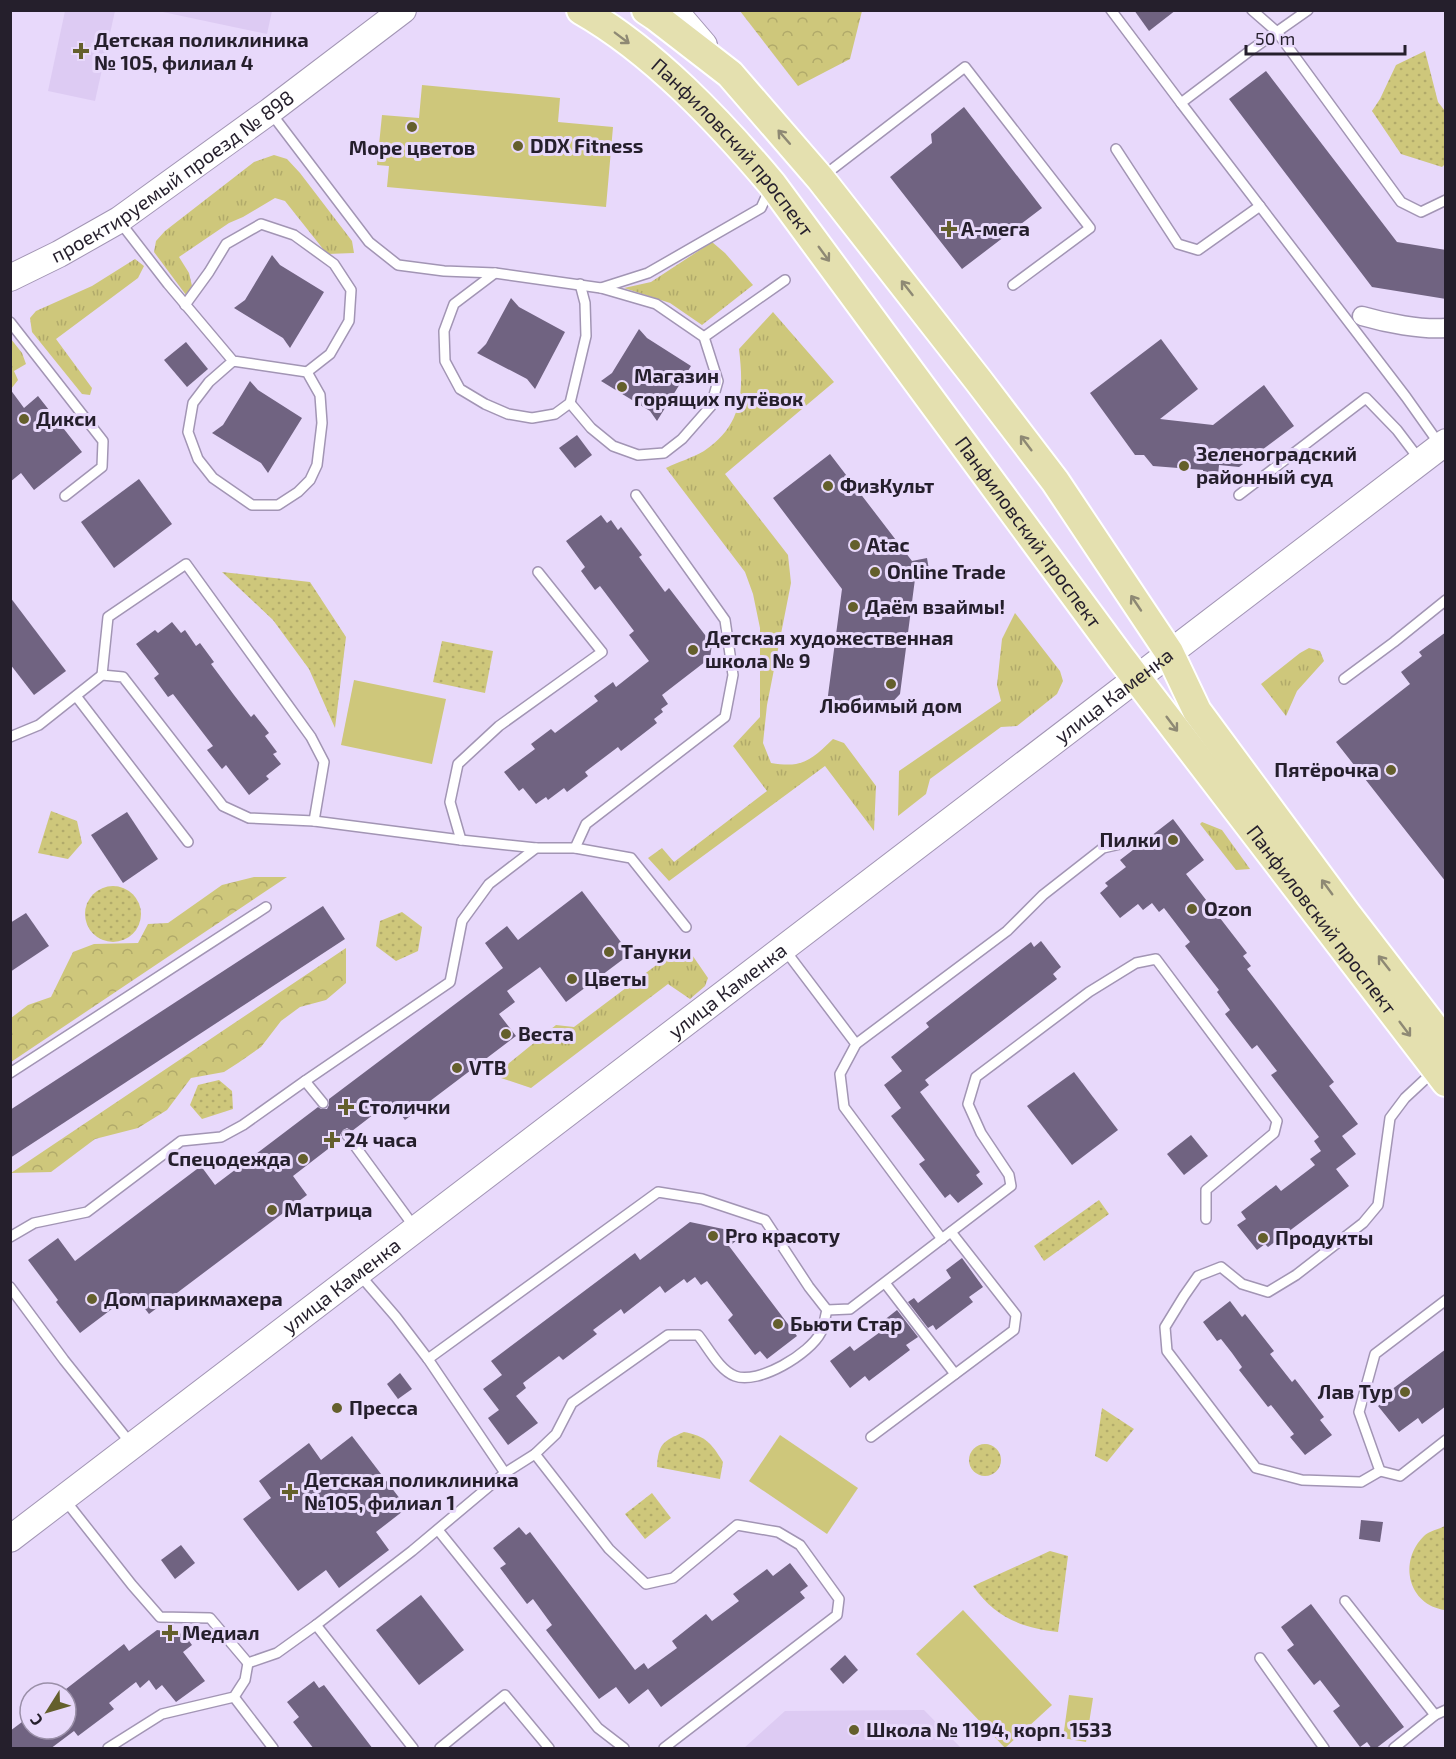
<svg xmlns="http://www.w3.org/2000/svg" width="1456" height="1759" font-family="'Exo 2',sans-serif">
	<defs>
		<pattern id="grass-tufts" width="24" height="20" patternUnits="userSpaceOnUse" patternTransform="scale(1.5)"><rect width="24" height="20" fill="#cec77b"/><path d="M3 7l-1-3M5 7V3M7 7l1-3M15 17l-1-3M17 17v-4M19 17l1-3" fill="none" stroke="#b1aa6a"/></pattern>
		<pattern id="forest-crowns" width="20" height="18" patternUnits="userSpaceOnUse" patternTransform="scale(1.5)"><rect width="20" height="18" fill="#cec77b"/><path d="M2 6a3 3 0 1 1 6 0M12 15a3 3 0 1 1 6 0" fill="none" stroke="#b1aa6a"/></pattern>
		<pattern id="park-dots" width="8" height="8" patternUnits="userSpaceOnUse" patternTransform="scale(1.5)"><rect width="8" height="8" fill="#cec77b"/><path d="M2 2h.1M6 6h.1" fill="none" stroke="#b1aa6a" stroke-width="1.8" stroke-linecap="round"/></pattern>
	</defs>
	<rect width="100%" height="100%" fill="#e8d9fb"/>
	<!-- built -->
	<g fill="#ddcbf3">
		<polygon points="65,11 115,11 95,101 48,91"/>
		<polygon points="158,11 272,10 272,11 267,34"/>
		<polygon points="924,1710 961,1748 744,1748 785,1711"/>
	</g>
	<!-- grass -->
	<g fill="url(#grass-tufts)">
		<polygon points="274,155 287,159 300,173 352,241 354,253 327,254 285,201 275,198 243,217 229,223 179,257 189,273 192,286 186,295 154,252 156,241 165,231 254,162"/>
		<polygon points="712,242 725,253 753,285 702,325 670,303 624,288 651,282"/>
		<polygon points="135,259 144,266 138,278 56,339 92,388 90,395 82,394 32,332 30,318 36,311 92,286"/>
		<path d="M773,312L834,382L725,474L788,555L791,583L767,705L763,743L771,763C803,768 810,761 833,739L844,743L876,786L874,831L825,766L669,881L648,858L662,848L674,862L767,791L733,746L760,717V628L753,594L745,572L666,468C678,462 692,458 704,451C743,425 744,391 739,349Z"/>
		<polygon points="11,339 22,353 26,364 14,371 18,380 11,389"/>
		<polygon points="1015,613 1060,671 1063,681 1057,694 1017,726 1001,727 930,779 926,794 898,816 899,771 1001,701 997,685 1002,639"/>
		<polygon points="1309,648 1320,651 1324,661 1297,691 1286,716 1261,684 1300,653"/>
		<polygon points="1202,822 1222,830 1250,869 1236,870 1200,824"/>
		<polygon points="679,948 688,949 708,978 705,986 690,999 668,984 531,1088 501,1078 502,1069 556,1025 574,1027"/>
	</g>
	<!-- forest -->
	<g fill="url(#forest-crowns)">
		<polygon points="740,11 862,11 850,59 798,86"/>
		<polygon points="254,877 287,877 11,1062 11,1018 28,1005 51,997 73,952 94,944 138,943 148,924 168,923 222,885"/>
		<polygon points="346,948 346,983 326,1000 300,1007 281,1021 261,1047 238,1063 224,1072 191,1078 167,1110 138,1128 95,1139 51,1172 11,1173"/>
	</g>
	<!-- park -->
	<g fill="url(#park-dots)">
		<polygon points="1425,51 1438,102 1445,111 1445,164 1442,167 1401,154 1372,111 1380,99 1396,65"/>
		<polygon points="222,572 310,582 346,637 335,728 309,669 273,620"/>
		<polygon points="442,641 493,651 485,693 433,682"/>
		<polygon points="51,811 77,821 82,843 68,859 38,853"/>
		<circle cx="113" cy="914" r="28"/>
		<polygon points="402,912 422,927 418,951 396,961 376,946 380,921"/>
		<polygon points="219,1080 232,1091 233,1109 202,1119 190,1105 198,1085"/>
		<polygon points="1099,1200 1109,1214 1044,1261 1034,1246"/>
		<polygon points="1102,1408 1134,1429 1107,1462 1095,1456"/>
		<path d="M684,1432C706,1436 711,1443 723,1462L720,1479L657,1467C658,1444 663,1441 684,1432Z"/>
		<circle cx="985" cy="1460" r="16"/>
		<polygon points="652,1493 671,1518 645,1539 625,1514"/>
		<path d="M1445,1526V1610C1408,1605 1398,1561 1424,1536C1429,1531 1439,1529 1445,1526Z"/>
		<path d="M1050,1551L1068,1556L1058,1632C1021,1628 995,1617 973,1586Z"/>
	</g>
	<!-- pitch -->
	<g fill="#cec77b">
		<polygon points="422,85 560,98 558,122 613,127 606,207 387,187 389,166 377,165 382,115 419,118"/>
		<polygon points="354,680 446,699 432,764 341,745"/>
		<polygon points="780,1435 858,1488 827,1534 749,1481"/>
		<polygon points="963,1610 1052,1705 1005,1748 916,1654"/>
		<polygon points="1069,1695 1093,1698 1086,1742 1063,1738"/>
	</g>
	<!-- building -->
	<g fill="#706381">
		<polygon points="1134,10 1176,10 1149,31"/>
		<polygon points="1266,71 1397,242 1446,250 1446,299 1372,287 1229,99"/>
		<polygon points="964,107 1042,208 962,269 890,177 932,143 931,134"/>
		<polygon points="272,255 280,265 324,292 290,348 283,338 234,308 245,300"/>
		<polygon points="511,298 519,307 565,332 535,389 527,379 477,353 486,344"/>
		<polygon points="639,329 647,338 691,366 657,421 650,411 601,381 612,373"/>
		<polygon points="1161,339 1198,389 1160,419 1213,425 1264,385 1294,426 1239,467 1219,465 1218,475 1203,474 1203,470 1153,466 1144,455 1135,455 1090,393"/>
		<polygon points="186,342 208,369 187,387 164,360"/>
		<polygon points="250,381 258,390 302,418 268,473 261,463 212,433 223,425"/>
		<polygon points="10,389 24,408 38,396 82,452 34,490 21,473 10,482"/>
		<polygon points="577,435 592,455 575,468 559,448"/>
		<polygon points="830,454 912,561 927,558 930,576 915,579 900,694 884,711 827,703 842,589 773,498"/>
		<polygon points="139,479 172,524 114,568 81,522"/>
		<polygon points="601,515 607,523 611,520 618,530 621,527 642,555 639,557 665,592 669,588 712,644 710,658 662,695 668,704 661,709 663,712 654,719 657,723 621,751 618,747 585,772 588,776 567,792 564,788 548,800 546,797 536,804 523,788 519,791 504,772 535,749 531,744 551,729 555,733 598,701 594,696 613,682 616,687 649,661 629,635 634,631 600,586 595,590 581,571 585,567 566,541"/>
		<polygon points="10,597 66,671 34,695 10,664"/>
		<polygon points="172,622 181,633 185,630 196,646 200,643 214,662 211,664 234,695 251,717 254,714 269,733 265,736 277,752 273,754 281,764 266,776 269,779 249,795 226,765 222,769 207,750 213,746 173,694 168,697 154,678 159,674 136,644 155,630 158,633"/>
		<polygon points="1446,632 1446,882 1336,742 1410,684 1401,672 1422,656 1419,652"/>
		<polygon points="127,812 158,859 123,883 91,835"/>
		<polygon points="1173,819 1204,860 1186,874 1247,953 1243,956 1251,966 1247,969 1334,1082 1329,1086 1358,1124 1342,1136 1356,1154 1336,1169 1349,1186 1268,1247 1265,1244 1257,1250 1237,1225 1246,1219 1241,1212 1276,1185 1281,1191 1315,1165 1310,1159 1321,1151 1314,1141 1319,1137 1271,1075 1277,1071 1257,1045 1252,1049 1225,1014 1230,1010 1217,992 1219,990 1185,946 1190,942 1164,908 1159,912 1152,903 1143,910 1138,904 1120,918 1100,893 1108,886 1105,883 1126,867 1120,860"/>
		<polygon points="582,891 630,954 566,1002 540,967 507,991 515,1002 499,1014 516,1036 405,1120 391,1101 352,1131 347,1128 343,1130 340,1135 341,1139 293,1176 307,1195 149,1314 133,1293 80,1333 56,1302 58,1300 28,1260 58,1238 75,1261 201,1166 215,1185 318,1107 321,1109 327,1109 329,1105 329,1099 503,968 485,943 507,926 518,940"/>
		<polygon points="323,906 345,939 10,1158 10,1110"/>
		<polygon points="26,913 49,946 10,972 10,923"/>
		<polygon points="1041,941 1061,967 1053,974 1057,979 925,1080 929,1085 920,1092 980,1172 976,1175 983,1184 958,1203 950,1194 945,1198 919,1164 925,1160 891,1116 901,1108 884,1085 902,1071 891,1057 929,1027 926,1023 1031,942 1034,947"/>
		<polygon points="1074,1072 1118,1130 1072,1165 1027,1106"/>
		<polygon points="1191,1135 1208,1156 1184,1175 1167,1154"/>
		<polygon points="690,1222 728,1230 736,1241 729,1246 797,1336 767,1359 760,1351 755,1355 728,1320 733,1315 707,1281 701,1285 695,1277 687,1283 684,1279 665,1293 660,1286 624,1314 621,1309 593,1330 597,1334 563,1360 559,1356 523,1383 526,1388 516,1396 538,1423 508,1445 488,1418 499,1410 483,1389 502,1375 491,1361 635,1253 640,1260"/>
		<polygon points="962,1258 983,1287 969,1297 973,1302 936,1330 933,1325 928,1328 908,1302 914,1298 918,1303 951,1278 946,1270"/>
		<polygon points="1230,1301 1242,1317 1245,1314 1274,1351 1270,1354 1292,1382 1295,1379 1324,1417 1320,1420 1332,1435 1305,1455 1290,1437 1294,1434 1271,1405 1268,1407 1239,1370 1242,1367 1232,1353 1221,1339 1217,1341 1203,1322"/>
		<polygon points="897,1310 918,1337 906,1345 910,1350 869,1381 865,1376 850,1388 830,1361 850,1346 854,1351 887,1327 883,1321"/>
		<polygon points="1446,1349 1446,1406 1422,1424 1418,1418 1399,1432 1378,1406 1386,1400 1383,1396"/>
		<polygon points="400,1373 412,1389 398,1399 387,1384"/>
		<polygon points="352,1436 407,1508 376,1532 389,1550 339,1588 326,1570 298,1591 243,1519 271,1498 259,1481 309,1443 321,1460"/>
		<polygon points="1361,1520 1383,1522 1380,1542 1359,1539"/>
		<polygon points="519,1527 526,1535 530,1532 635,1670 644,1663 648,1669 677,1648 672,1641 706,1614 712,1621 739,1601 733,1594 767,1569 773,1576 790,1563 808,1586 800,1592 805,1598 661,1707 648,1689 629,1704 616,1687 599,1699 546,1630 552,1625 533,1599 527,1604 500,1568 506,1564 493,1548"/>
		<polygon points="181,1545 195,1563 175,1579 161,1560"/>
		<polygon points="421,1595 464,1650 419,1685 376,1630"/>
		<polygon points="1311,1604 1404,1727 1375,1749 1372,1749 1367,1742 1360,1747 1333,1711 1340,1706 1320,1680 1314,1685 1287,1650 1294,1645 1281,1627"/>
		<polygon points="157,1630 184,1634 192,1645 183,1652 205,1681 176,1702 162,1685 156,1690 149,1680 140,1688 136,1682 109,1703 114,1709 78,1736 74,1731 50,1749 10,1749 10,1731 30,1716 30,1729 66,1729 66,1689 124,1644 129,1651"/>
		<polygon points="845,1655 858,1670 843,1684 830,1669"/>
		<polygon points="314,1681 319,1688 324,1685 373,1749 314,1749 293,1722 299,1717 287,1702"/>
	</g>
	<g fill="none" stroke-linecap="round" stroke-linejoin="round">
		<defs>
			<g id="lane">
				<polyline points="1111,10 1181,103"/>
				<polyline points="1252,10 1277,32 1401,202 1421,212 1446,200"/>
				<polyline points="1308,10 1251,50 1181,103 1406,397 1440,445"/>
				<polyline points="271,113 369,242 398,265 444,271 495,273 601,288 656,304 704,337 718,381 711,406 682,439 664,453 638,455 613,446 591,428 570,403"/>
				<polyline points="1116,149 1178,244 1198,250 1260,206"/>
				<polyline points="822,177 965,67 1090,228 1013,285"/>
				<polyline points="120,222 168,284 233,361 307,372 320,395 322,423 317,465 310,480 298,492 278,505 252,505 213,478 198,459 188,432 193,403 209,382 233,361"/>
				<polyline points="495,273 454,304 444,331 445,361 460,389 485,404 508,414 532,418 555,414 570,403 586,336 585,303 580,284"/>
				<polyline points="601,288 648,273 761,208 770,188"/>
				<polyline points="185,305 209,272 226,244 261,224 294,235 334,264 351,290 349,321 330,354 307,372"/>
				<polyline points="10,322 103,441 102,467 65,496"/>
				<polyline points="704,337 785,280"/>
				<polyline points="1239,495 1366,398 1397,430 1419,459"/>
				<polyline points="102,675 108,617 186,564 311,737 324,762 314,821"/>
				<polyline points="1344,679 1394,642 1446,600"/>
				<polyline points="76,696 188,842"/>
				<polyline points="10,737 39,725 102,675 123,677 223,806 249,818 314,821 461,840 536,848"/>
				<polyline points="461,840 450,802 458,764 499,726 602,652 538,572"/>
				<polyline points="575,848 586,824 725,717 733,675 725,620 636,495"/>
				<polyline points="785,950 856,1044"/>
				<polyline points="1434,1071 1405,1098 1390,1118 1378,1205 1363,1223 1296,1275 1268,1292 1242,1284 1221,1267 1198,1276 1184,1296 1165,1327 1167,1351 1256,1468 1302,1480 1361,1482 1380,1471 1359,1412 1375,1354 1446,1300"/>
				<polyline points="10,1073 266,907"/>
				<polyline points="305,1081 450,982 462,921 489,884 536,848 575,848 631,858 686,927"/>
				<polyline points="347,1135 415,1228"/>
				<polyline points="10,1237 34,1223 87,1212 181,1141 221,1137 243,1125 305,1081 323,1103"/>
				<polyline points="942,1239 844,1107 840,1074 856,1044 1007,931 1043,895 1103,848 1129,842"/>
				<polyline points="885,1283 955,1374"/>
				<polyline points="10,1287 64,1360 132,1445"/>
				<polyline points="827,1310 850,1309 1011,1186 1009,1175 981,1133 968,1104 976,1077 1089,992 1136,963 1156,959 1277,1121 1274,1133 1206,1190 1206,1219"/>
				<path d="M428,1359L658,1192L702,1199L765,1220L809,1287L827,1310C825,1317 824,1326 821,1332C810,1354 758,1385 735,1376C719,1370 708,1347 698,1335H668L572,1403L556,1434L535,1454L505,1473"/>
				<polyline points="871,1437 1014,1330 1016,1315 951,1232"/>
				<polyline points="535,1454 609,1549 646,1584 673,1578 737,1525 778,1532 800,1545 839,1599 837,1615 664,1748"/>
				<polyline points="1380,1471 1400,1476 1446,1440"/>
				<polyline points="65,1500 132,1585 160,1617 210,1618 248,1663 277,1653 316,1625 413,1748"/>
				<polyline points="438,1530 598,1728 624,1748"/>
				<polyline points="1345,1601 1435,1715"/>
				<polyline points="316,1625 412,1551 505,1473 428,1359 396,1317 359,1274"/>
				<polyline points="1260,1658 1324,1748"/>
				<polyline points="234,1697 273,1748"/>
				<polyline points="108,1748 162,1714 234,1697 245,1680 248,1663"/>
				<polyline points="440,1748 505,1695 549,1748"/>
				<polyline points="1394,1748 1435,1715 1446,1710"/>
			</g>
			<path id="street" d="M1362,316C1386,323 1421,330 1446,328"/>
			<g id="secondary">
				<polyline points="674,10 704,45"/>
				<path id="s1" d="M10,278L59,254L119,220L270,111L403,10"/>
				<path id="s2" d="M10,1539L1446,442"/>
			</g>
			<g id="primary">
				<path id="s3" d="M581,10C653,51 719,121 772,184L1121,658L1446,1082"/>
				<polyline points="646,10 655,16 730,74 820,178 978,380 1055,481 1169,652 1197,711 1346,913 1446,1043"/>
			</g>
		</defs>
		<!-- lane casing -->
		<use href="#lane" stroke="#a295b4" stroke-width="12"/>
		<!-- street casing -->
		<use href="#street" stroke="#a295b4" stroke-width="21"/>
		<!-- secondary casing -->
		<use href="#secondary" stroke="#a295b4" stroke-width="28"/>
		<!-- primary casing -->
		<use href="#primary" stroke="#fff" stroke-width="32"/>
		<!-- lane -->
		<use href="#lane" stroke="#fff" stroke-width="9"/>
		<!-- street -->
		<use href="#street" stroke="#fff" stroke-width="18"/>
		<!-- secondary -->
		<use href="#secondary" stroke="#fff" stroke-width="26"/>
		<!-- primary -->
		<use href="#primary" stroke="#e4e0af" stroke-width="28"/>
	</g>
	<!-- one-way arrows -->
	<defs><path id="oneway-shaft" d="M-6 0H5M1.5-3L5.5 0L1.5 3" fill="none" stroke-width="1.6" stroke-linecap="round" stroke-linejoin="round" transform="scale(1.5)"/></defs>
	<g stroke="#8e8974">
		<use href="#oneway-shaft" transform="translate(622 38) rotate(37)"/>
		<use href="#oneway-shaft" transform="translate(784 137) rotate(-131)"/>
		<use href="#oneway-shaft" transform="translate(824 254) rotate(54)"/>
		<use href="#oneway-shaft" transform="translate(907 288) rotate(-128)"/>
		<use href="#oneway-shaft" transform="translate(1026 443) rotate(-127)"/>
		<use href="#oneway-shaft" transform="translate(1136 603) rotate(-124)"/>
		<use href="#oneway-shaft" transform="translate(1172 724) rotate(53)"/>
		<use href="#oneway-shaft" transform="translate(1327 887) rotate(-126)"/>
		<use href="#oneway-shaft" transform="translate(1384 963) rotate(-128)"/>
		<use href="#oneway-shaft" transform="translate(1405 1029) rotate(53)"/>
	</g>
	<!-- markers -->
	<g fill="#645f2c" stroke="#e8d9fb" stroke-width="2">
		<path d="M78 42h6v6h6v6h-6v6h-6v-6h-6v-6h6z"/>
		<circle cx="412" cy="127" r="6"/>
		<circle cx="518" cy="146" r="6"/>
		<path d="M946 220h6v6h6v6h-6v6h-6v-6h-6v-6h6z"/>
		<circle cx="622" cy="387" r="6"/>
		<circle cx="24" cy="419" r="6"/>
		<circle cx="1184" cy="466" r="6"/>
		<circle cx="828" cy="486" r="6"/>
		<circle cx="855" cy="545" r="6"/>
		<circle cx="875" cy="572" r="6"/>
		<circle cx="853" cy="607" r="6"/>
		<circle cx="693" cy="650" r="6"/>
		<circle cx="891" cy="684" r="6"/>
		<circle cx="1391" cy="770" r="6"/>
		<circle cx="1173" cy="840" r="6"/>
		<circle cx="1192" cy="909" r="6"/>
		<circle cx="609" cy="952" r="6"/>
		<circle cx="572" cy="979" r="6"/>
		<circle cx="506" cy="1034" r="6"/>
		<circle cx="457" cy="1068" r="6"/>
		<path d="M343 1098h6v6h6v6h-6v6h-6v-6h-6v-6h6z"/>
		<path d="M329 1131h6v6h6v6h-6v6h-6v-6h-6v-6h6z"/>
		<circle cx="303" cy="1159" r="6"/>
		<circle cx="272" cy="1210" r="6"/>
		<circle cx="713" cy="1236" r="6"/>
		<circle cx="1263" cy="1238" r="6"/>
		<circle cx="92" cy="1299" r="6"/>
		<circle cx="778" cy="1324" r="6"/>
		<circle cx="1405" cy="1392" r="6"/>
		<circle cx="337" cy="1408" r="6"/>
		<path d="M287 1483h6v6h6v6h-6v6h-6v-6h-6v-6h6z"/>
		<path d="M167 1624h6v6h6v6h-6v6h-6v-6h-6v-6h6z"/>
		<circle cx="854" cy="1730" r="6"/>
	</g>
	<g text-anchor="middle" stroke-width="6" stroke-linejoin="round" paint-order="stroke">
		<!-- poi labels -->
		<g font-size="20" font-weight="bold" fill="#251f2c" stroke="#e8d9fb" text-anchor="start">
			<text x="94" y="47">Детская поликлиника<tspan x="94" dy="23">№ 105, филиал 4</tspan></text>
			<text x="530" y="153">DDX Fitness</text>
			<text x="412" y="155" text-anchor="middle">Море цветов</text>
			<text x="961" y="236">А-мега</text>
			<text x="634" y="383">Магазин<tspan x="634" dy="23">горящих путёвок</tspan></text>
			<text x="36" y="426">Дикси</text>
			<text x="1196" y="461">Зеленоградский<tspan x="1196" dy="23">районный суд</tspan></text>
			<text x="840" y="493">ФизКульт</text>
			<text x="867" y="552">Atac</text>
			<text x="887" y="579">Online Trade</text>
			<text x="865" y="614">Даём взаймы!</text>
			<text x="705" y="645">Детская художественная<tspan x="705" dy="23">школа № 9</tspan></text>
			<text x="891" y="713" text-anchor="middle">Любимый дом</text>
			<text x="1379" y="777" text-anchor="end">Пятёрочка</text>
			<text x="1161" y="847" text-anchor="end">Пилки</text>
			<text x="1204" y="916">Ozon</text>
			<text x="621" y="959">Тануки</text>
			<text x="584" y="986">Цветы</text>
			<text x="518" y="1041">Веста</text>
			<text x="469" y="1075">VTB</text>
			<text x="358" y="1114">Столички</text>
			<text x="344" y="1147">24 часа</text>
			<text x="291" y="1166" text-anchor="end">Спецодежда</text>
			<text x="284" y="1217">Матрица</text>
			<text x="725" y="1243">Pro красоту</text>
			<text x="1275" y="1245">Продукты</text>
			<text x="104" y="1306">Дом парикмахера</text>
			<text x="790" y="1331">Бьюти Стар</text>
			<text x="1393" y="1399" text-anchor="end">Лав Тур</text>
			<text x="349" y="1415">Пресса</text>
			<text x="304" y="1487">Детская поликлиника<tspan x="304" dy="23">№105, филиал 1</tspan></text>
			<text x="182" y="1640">Медиал</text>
			<text x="866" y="1737">Школа № 1194, корп. 1533</text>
		</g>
		<!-- street labels -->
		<g font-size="20" fill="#251f2c" stroke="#e8d9fb">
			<text dy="7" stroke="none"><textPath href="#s3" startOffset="206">Панфиловский проспект</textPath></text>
			<text dy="7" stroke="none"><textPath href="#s1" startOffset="192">проектируемый проезд № 898</textPath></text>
			<text dy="7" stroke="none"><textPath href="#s3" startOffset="692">Панфиловский проспект</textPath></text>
			<text dy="7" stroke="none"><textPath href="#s2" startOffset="1389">улица Каменка</textPath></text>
			<text dy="7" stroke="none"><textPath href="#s3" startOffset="1178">Панфиловский проспект</textPath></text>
			<text dy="7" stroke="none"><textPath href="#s2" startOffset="903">улица Каменка</textPath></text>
			<text dy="7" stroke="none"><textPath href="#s2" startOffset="417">улица Каменка</textPath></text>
		</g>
	</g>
	<!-- border -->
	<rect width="1456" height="1759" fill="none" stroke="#251f2c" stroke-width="24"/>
	<!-- north arrow -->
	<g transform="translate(48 1711) rotate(233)"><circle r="28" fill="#e8d9fb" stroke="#9a8fa8" stroke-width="1.5"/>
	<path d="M0-4.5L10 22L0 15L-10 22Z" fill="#645f2c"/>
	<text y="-9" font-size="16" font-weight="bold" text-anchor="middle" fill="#251f2c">С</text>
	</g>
	<!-- scale -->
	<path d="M1246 45v9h159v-9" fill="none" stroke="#251f2c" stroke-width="3"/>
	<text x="1255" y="45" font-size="18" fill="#251f2c" stroke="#e8d9fb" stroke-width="4.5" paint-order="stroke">50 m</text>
</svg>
